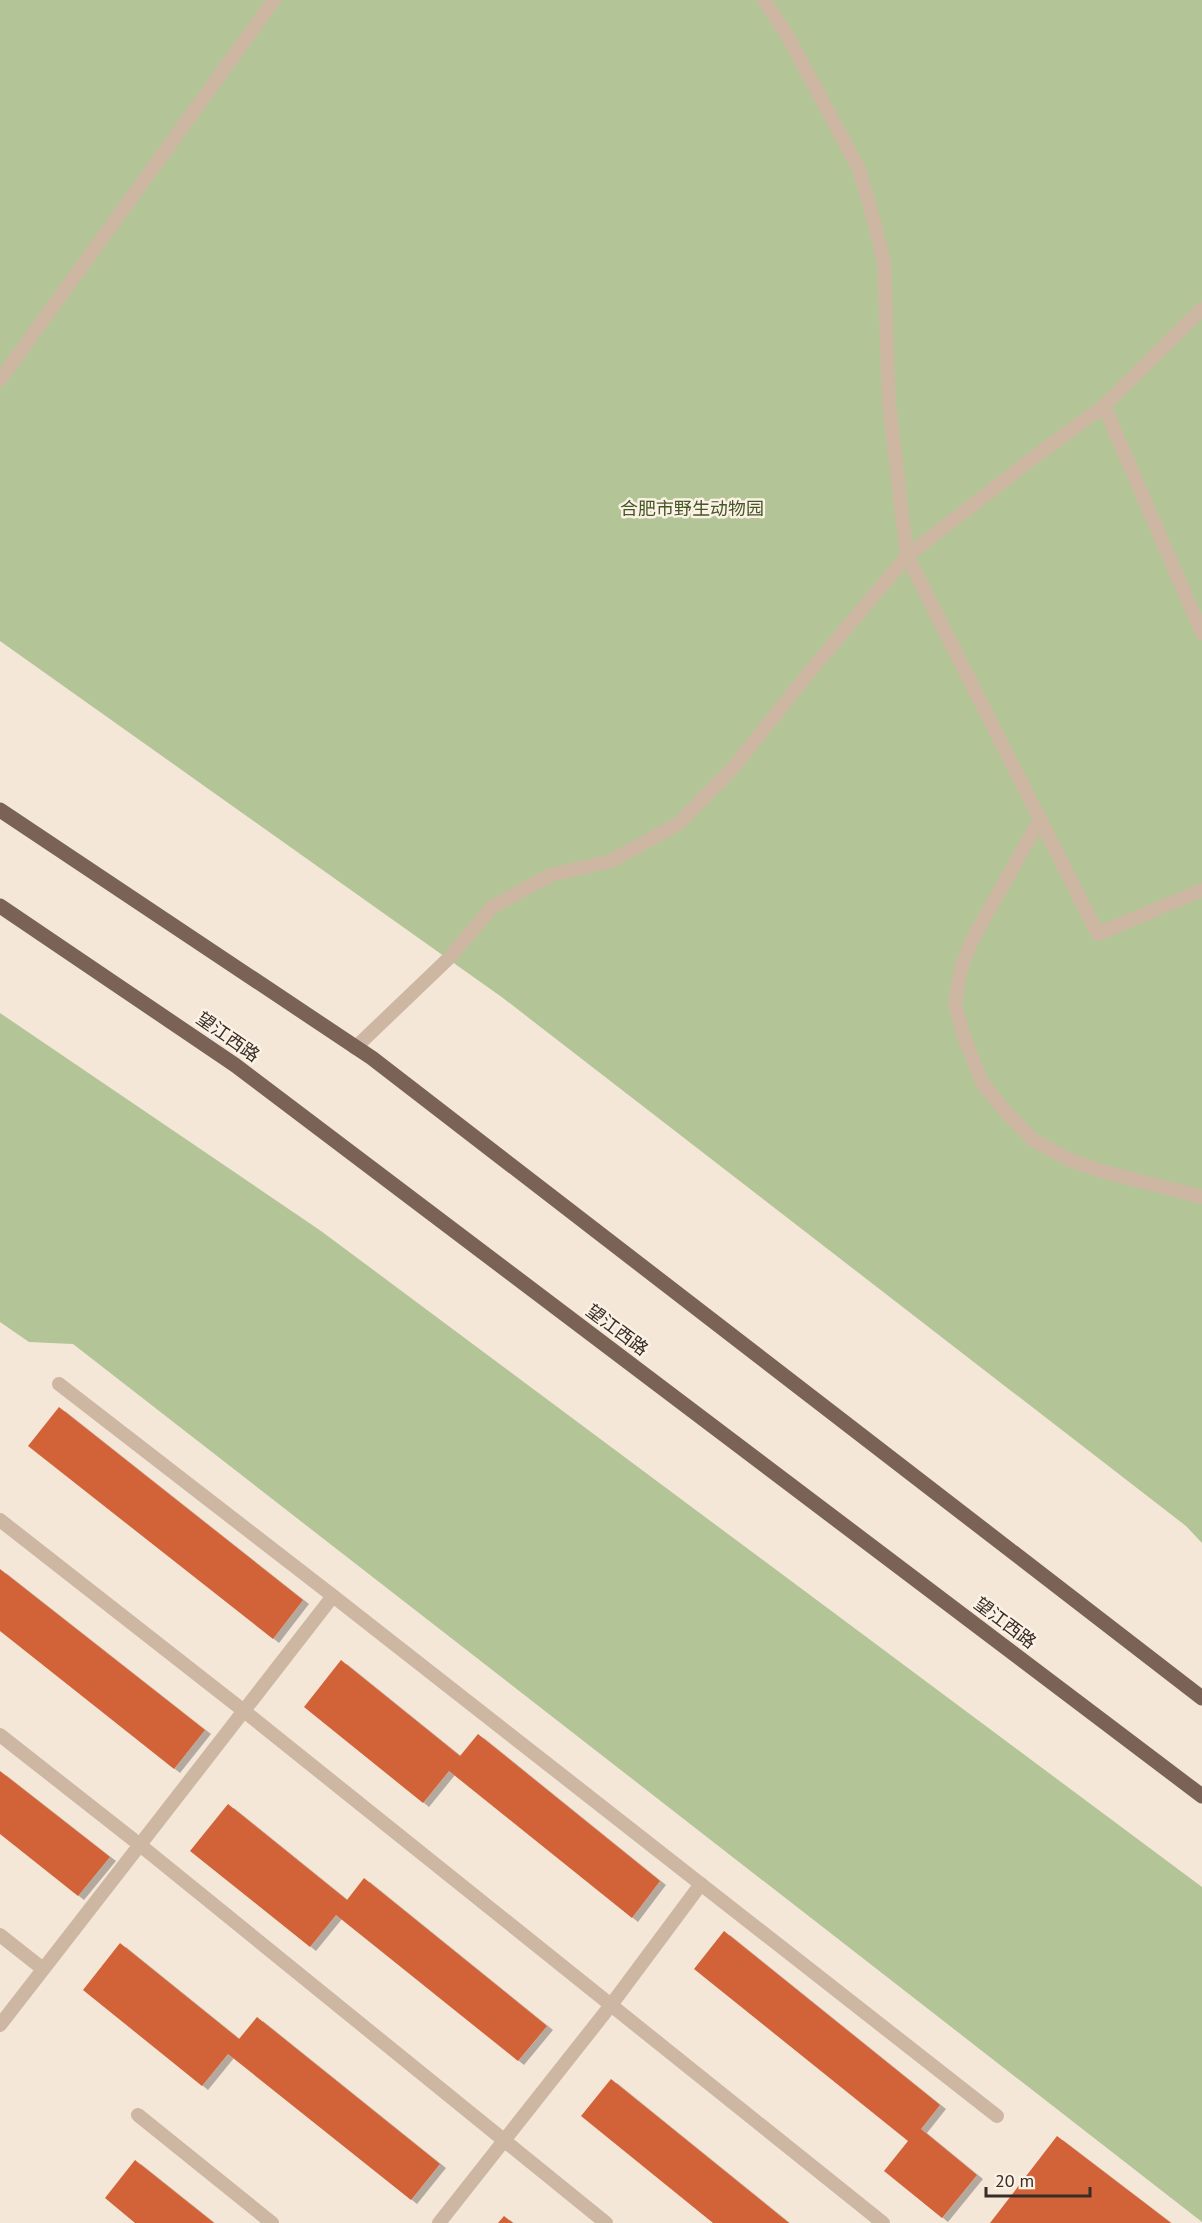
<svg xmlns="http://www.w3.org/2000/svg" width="1202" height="2223" font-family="'PT Sans','Noto Sans SC',sans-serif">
	<defs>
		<filter id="shadow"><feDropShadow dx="6" dy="4" stdDeviation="0" flood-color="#0004"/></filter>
	</defs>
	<rect width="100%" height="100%" fill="#f4e7d8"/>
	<!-- green -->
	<g fill="#b3c496">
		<polygon points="0,0 1202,0 1202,1543 1186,1526 503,998 0,641"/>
		<polygon points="0,1013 321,1231 1202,1887 1202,2222 73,1344 29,1342 0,1322"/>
	</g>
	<!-- building -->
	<g fill="#d26338" filter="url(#shadow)">
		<polygon points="59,1407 303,1600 273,1639 28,1446"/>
		<polygon points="0,1569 205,1730 174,1769 0,1631"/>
		<polygon points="341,1660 460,1756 478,1734 660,1881 632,1918 449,1771 423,1803 304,1707"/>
		<polygon points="0,1771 110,1857 78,1896 0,1834"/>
		<polygon points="228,1804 347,1900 364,1878 547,2026 518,2061 336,1915 310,1947 190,1851"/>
		<polygon points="724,1931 940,2105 921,2129 977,2175 942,2218 884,2171 908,2141 694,1969"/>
		<polygon points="120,1943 239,2039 257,2017 440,2164 411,2200 228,2054 202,2086 83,1990"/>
		<polygon points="611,2079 789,2223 713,2223 581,2116"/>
		<polygon points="1057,2136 1171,2223 990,2223"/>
		<polygon points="135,2160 214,2223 135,2223 105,2198"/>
		<polygon points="504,2216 513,2223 498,2223"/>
	</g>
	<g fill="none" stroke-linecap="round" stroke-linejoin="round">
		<!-- lane -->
		<g stroke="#cdb7a3" stroke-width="14">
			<polyline points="764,0 787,35 858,167 870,206 884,262 889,403 907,556 1098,934 1202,890"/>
			<polyline points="0,380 274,0"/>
			<polyline points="1104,406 1202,633"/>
			<polyline points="1040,819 972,940 961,968 955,1004 964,1037 983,1084 1004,1110 1033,1140 1070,1160 1101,1171 1202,1197"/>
			<polyline points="355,1048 450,957 492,907 551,875 611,861 678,824 733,768 806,676 907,556 1041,452 1104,406 1202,309"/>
			<polyline points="59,1384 333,1596"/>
			<polyline points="0,1520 244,1711 883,2223"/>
			<polyline points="0,1735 140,1845 606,2223"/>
			<polyline points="0,1935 43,1969"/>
			<polyline points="0,2025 333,1596 997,2116"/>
			<polyline points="138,2115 272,2223"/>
			<polyline points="439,2223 611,2005 701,1884"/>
		</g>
		<!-- primary -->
		<g stroke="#7a6355" stroke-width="15">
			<polyline points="0,810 372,1058 1202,1698"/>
			<polyline points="0,906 235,1065 1202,1796"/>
		</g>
	</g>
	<g text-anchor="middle" stroke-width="5" stroke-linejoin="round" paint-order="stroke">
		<!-- park labels -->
		<g font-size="18" fill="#445727" stroke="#fbf1e4">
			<text x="692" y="515">合肥市野生动物园</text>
		</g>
		<!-- street labels -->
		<g font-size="18" fill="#372c26" stroke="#fbf1e4">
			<text transform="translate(228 1037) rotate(35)" y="6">望江西路</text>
			<text transform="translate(617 1330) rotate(37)" y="6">望江西路</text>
			<text transform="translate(1005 1623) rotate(37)" y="6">望江西路</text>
		</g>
	</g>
	<!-- scale -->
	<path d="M986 2187v9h104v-9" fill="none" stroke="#372c26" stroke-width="3"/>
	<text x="995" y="2187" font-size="18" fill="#372c26" stroke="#fbf1e4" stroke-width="4.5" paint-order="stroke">20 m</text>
</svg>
